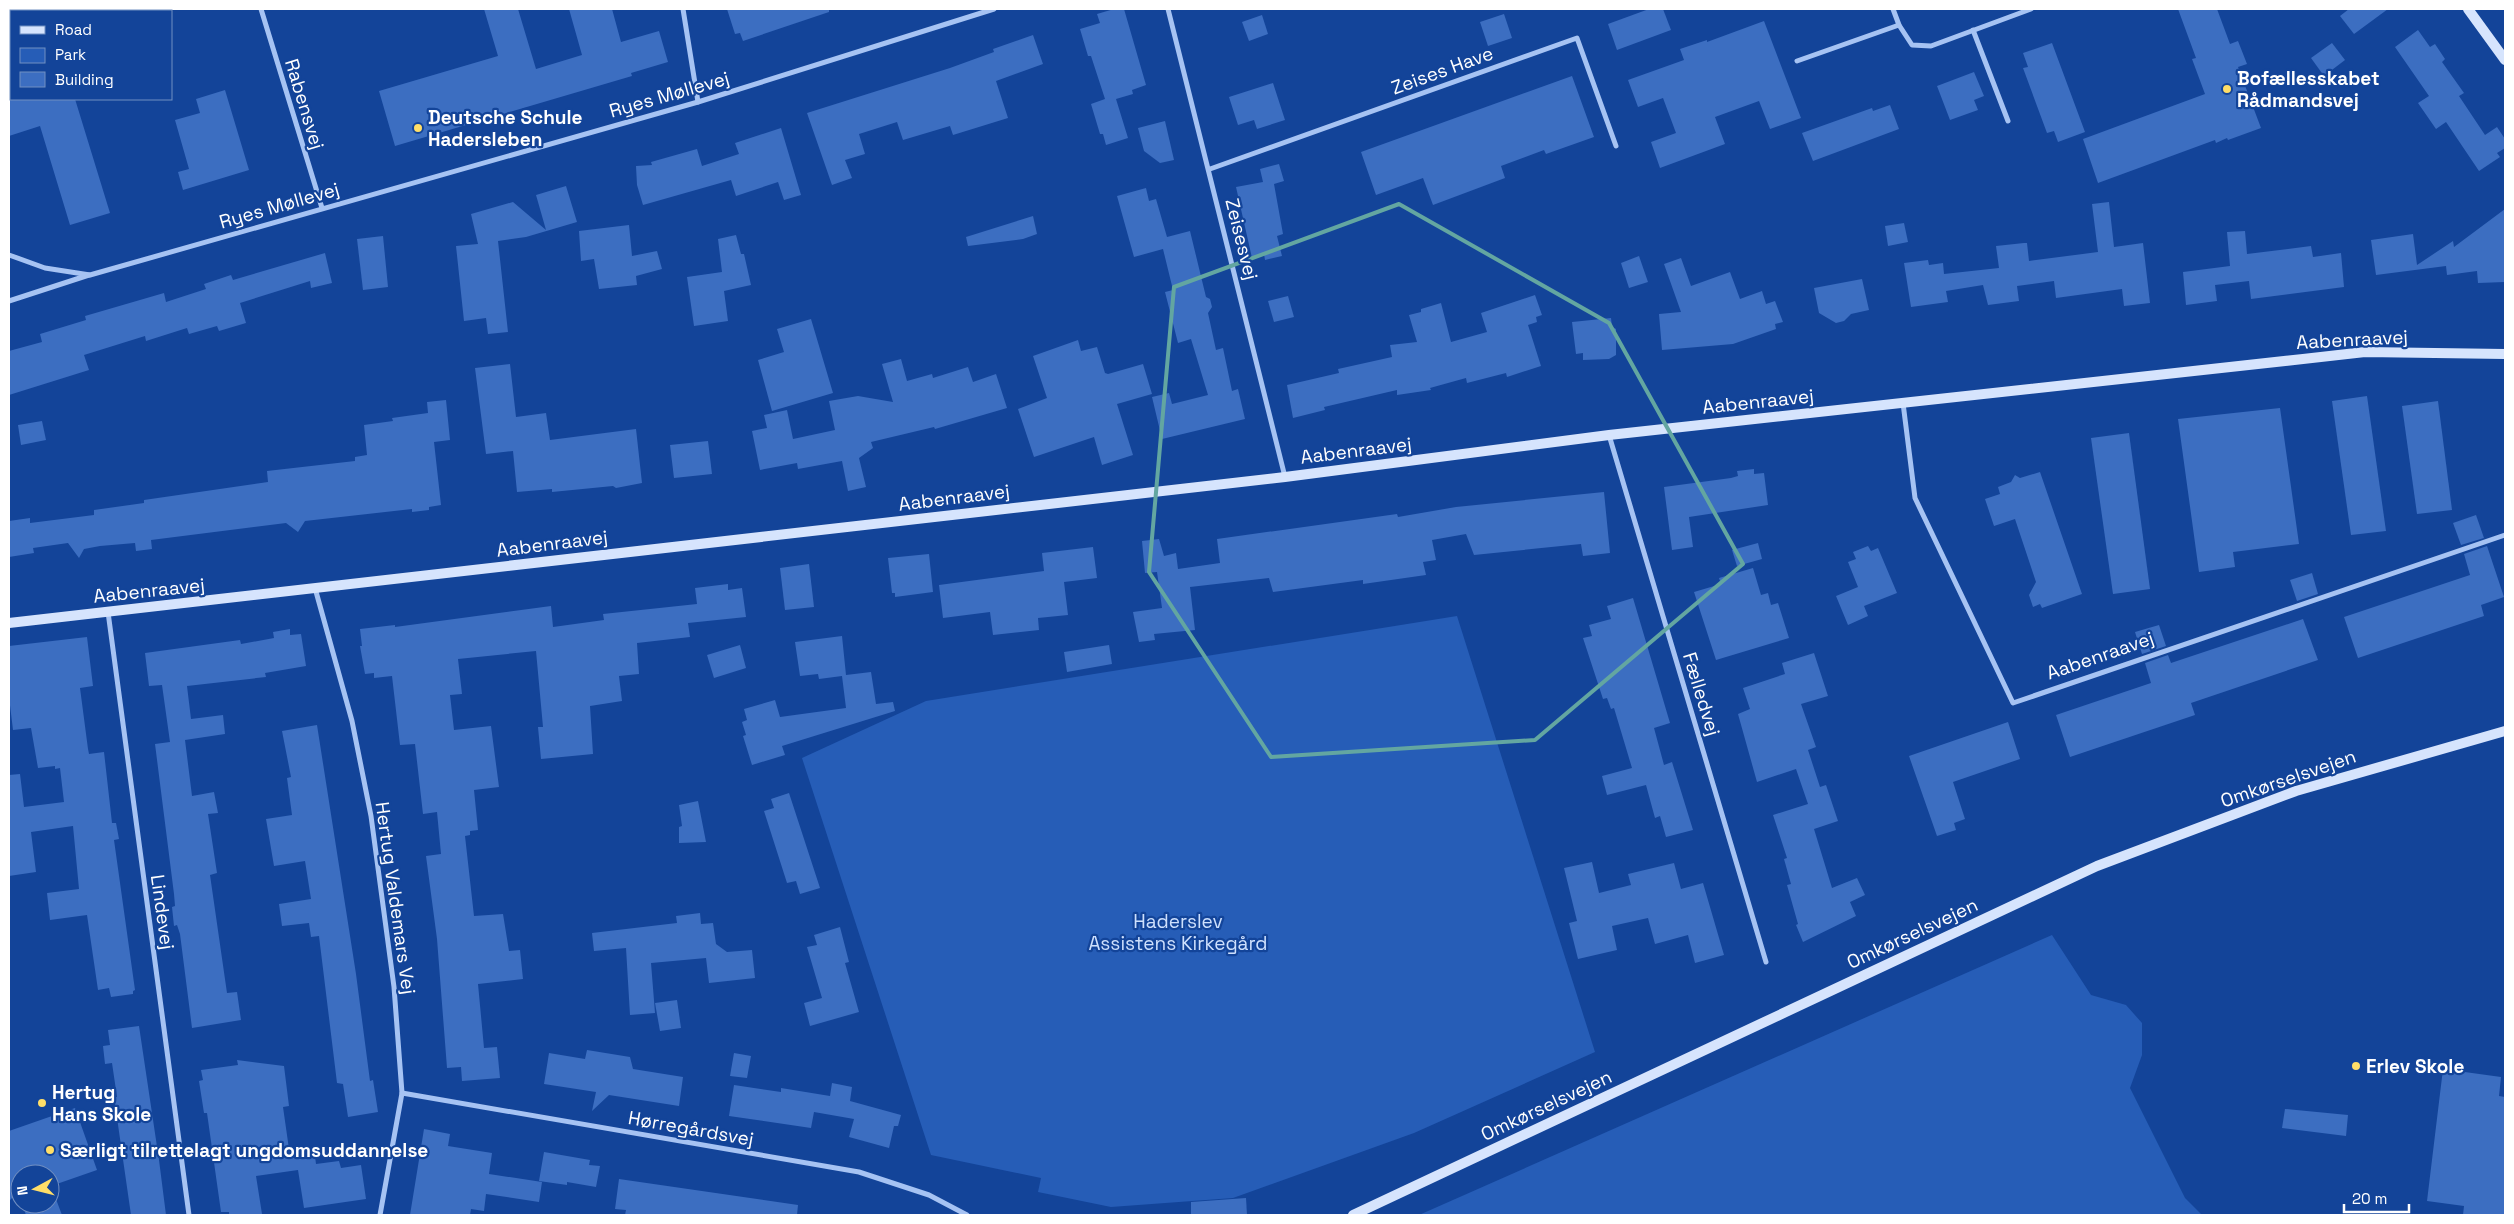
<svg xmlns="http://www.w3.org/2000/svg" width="2514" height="1224" font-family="'Space Grotesk',sans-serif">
	<rect width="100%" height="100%" fill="#134499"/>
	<!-- green -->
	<g fill="#265db7">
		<polygon points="1457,616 1595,1052 1414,1133 1233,1198 1111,1207 1038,1192 1041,1178 931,1155 802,758 926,701"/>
		<polygon points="2052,935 2091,995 2126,1005 2142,1023 2142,1055 2130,1088 2185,1198 2202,1215 1419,1215"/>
	</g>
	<!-- building -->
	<g fill="#3c6ec1">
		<polygon points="484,9 518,9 536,69 582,55 569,9 612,9 621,42 659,31 668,62 631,73 632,76 395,146 379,91 498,56"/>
		<polygon points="727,9 829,9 829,12 743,41 740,33 735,34"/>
		<polygon points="1114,9 1124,9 1146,85 1132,90 1133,94 1116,99 1128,138 1106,145 1103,134 1100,134 1091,104 1105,99 1091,56 1088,56 1080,29 1100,23 1097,14"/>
		<polygon points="1649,9 1663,9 1671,30 1617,50 1608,24"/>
		<polygon points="2178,9 2217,9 2230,44 2238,41 2247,64 2238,67 2261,128 2228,140 2227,138 2216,143 2215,140 2098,183 2083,139 2205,94 2192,59 2196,58"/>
		<polygon points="2349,9 2388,9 2354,34 2340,16"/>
		<polygon points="1504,14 1512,38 1488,46 1480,22"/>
		<polygon points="1262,15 1268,34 1249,41 1242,22"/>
		<polygon points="1764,21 1801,118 1770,129 1759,101 1715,117 1725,144 1660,168 1651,142 1676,133 1663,98 1638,107 1628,80 1684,60 1680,49 1707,40 1707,42"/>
		<polygon points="2418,30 2430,47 2435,44 2445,59 2442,62 2464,93 2459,96 2485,135 2497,127 2505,139 2505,148 2497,153 2500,157 2479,171 2446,122 2436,129 2418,103 2429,96 2395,47"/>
		<polygon points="1033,35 1043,64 996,81 1008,118 953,135 950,126 903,140 897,122 859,134 865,154 845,160 852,178 832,185 807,113 950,68 994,52 993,49"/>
		<polygon points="2052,43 2085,132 2058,142 2054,131 2047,133 2023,68 2028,67 2023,53"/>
		<polygon points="2332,43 2345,60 2324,76 2311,58"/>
		<polygon points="1974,72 1984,96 1974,100 1978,110 1950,120 1937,86"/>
		<polygon points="1572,76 1594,137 1546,154 1544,150 1501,166 1505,178 1433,205 1423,178 1376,195 1361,152"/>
		<polygon points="1273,83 1285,120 1257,129 1254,120 1238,125 1229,97"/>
		<polygon points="225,90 249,170 183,190 178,172 189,169 175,120 200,113 196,99"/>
		<polygon points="9,99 75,99 110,213 70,225 40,126 9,136"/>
		<polygon points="1890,105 1899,129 1813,161 1802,133 1872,108 1873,111"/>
		<polygon points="1165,121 1174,160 1160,163 1144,151 1138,128"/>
		<polygon points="781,128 801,195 784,200 778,182 736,196 731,180 643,205 637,185 636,166 652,165 651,162 697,149 702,166 739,154 735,143"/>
		<polygon points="1279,164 1284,181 1274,184 1283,234 1277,236 1282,256 1265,260 1264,254 1252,258 1236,187 1263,182 1260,169"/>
		<polygon points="566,186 577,222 526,237 498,241 508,332 488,334 486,318 464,321 456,246 478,244 471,214 513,202 546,230 536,195"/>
		<polygon points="1146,188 1149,201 1156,199 1167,237 1190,231 1206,297 1210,299 1212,307 1208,313 1216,350 1223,348 1232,391 1238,389 1245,419 1162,439 1152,397 1169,393 1172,404 1208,395 1191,339 1178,343 1165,292 1173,290 1163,249 1134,257 1117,196"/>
		<polygon points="2109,202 2114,247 2143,243 2150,303 2124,306 2122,289 2056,298 2054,281 2017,286 2019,301 1988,305 1983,285 1946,291 1948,302 1911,307 1904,263 1928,260 1929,265 1943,263 1944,274 1999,268 1996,246 2024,243 2027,243 2029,261 2098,252 2092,204"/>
		<polygon points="2505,209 2505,282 2478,283 2477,271 2447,275 2446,266 2376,275 2371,240 2413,234 2417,265 2453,241 2454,247"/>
		<polygon points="1033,216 1037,234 1023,239 968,246 966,237"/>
		<polygon points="1904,223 1908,242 1888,246 1885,226"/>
		<polygon points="629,225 632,256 657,251 662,269 636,276 637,285 599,289 594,259 581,261 579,231"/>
		<polygon points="2245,231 2247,254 2311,246 2313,257 2341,253 2344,287 2251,299 2249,281 2215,285 2217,301 2186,305 2183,272 2230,266 2227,232"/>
		<polygon points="736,235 741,254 744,254 751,285 724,291 728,321 694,326 687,277 722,272 718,239"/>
		<polygon points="383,236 388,287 363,290 357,239"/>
		<polygon points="325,253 332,283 311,288 310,281 240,303 246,323 219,331 217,326 189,334 187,328 146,341 145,336 84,355 89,370 9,395 9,351 42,342 40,334 86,320 85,316 164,293 166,302 206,289 204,284 231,275 233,280"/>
		<polygon points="1639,256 1648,282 1629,288 1621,263"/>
		<polygon points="1681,258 1691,286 1730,272 1740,299 1762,291 1766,304 1775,301 1783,322 1775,324 1776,329 1733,344 1662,350 1659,314 1681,312 1664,264"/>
		<polygon points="1862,279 1869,310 1851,314 1844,321 1836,323 1819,313 1814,288"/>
		<polygon points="1535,295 1542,315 1536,317 1537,322 1528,325 1541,366 1507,377 1506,373 1467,383 1466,378 1430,388 1431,390 1397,395 1397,390 1324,407 1325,410 1293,418 1287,385 1339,373 1338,369 1392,357 1390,345 1417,342 1409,315 1421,312 1421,309 1441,303 1451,342 1487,332 1481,313"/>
		<polygon points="1288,296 1294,317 1274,322 1268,301"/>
		<polygon points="1611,318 1612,327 1616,329 1616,355 1609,359 1583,360 1583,353 1576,354 1572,322"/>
		<polygon points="811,319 833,393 772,411 758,360 784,352 777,329"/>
		<polygon points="1078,340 1081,351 1097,347 1105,373 1108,374 1143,364 1152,394 1117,404 1133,455 1102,465 1094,437 1034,457 1018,409 1047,398 1033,356"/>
		<polygon points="901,359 907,381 932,374 933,378 968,367 973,382 996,374 1007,408 935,429 934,427 871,442 873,448 859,458 866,487 848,491 842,461 798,469 797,463 760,470 752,431 767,428 764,415 787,410 793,439 835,430 829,401 858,396 893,402 882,364"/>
		<polygon points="510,364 516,417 546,413 550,440 636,429 642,483 616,488 613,486 552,492 552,489 517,492 513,451 486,454 475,368"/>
		<polygon points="2367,396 2386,531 2351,535 2332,401"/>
		<polygon points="446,400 450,440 434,442 441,505 429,507 429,510 412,512 412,509 305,521 298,532 286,523 151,540 152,549 136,551 135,543 100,546 84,549 79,558 68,543 33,548 34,553 9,557 9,521 30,518 30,523 94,515 94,510 144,503 144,500 268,482 267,471 355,461 355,457 367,455 364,425 393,421 392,418 428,413 427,402"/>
		<polygon points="2438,401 2452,510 2417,514 2402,406"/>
		<polygon points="2280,408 2299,544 2233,552 2235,567 2199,572 2178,419"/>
		<polygon points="42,421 46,440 21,445 18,425"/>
		<polygon points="2129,433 2150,589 2113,594 2091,438"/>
		<polygon points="708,441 712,474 674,478 670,445"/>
		<polygon points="1754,469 1754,474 1764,473 1768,505 1689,517 1693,547 1672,550 1664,487 1731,478 1738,476 1737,471"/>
		<polygon points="2040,472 2082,594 2042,608 2040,604 2033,607 2029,595 2036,582 2015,519 1994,526 1985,499 2000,494 1998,487 2011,482 2015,475 2020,478"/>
		<polygon points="1604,492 1610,553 1583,556 1581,544 1474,555 1466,534 1432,540 1436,560 1423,562 1426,575 1363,584 1363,580 1273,592 1269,578 1190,587 1195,630 1154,634 1155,640 1139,642 1133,612 1162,608 1157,572 1145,573 1142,541 1159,539 1164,556 1176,553 1178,569 1220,563 1217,539 1397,514 1398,517 1456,507"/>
		<polygon points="2476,515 2484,538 2461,545 2453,523"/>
		<polygon points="1758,543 1762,559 1737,566 1732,550"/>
		<polygon points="1868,546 1871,551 1878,548 1897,593 1864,606 1868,616 1848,625 1836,596 1858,587 1848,562 1856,559 1853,552"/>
		<polygon points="2487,546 2504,597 2481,605 2484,616 2358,658 2344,617 2470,575 2464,554"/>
		<polygon points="1093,547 1097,578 1064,582 1068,615 1038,618 1039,630 993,635 990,612 943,618 939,585 1044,571 1042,553"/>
		<polygon points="929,554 933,592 895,597 895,593 892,593 888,558"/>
		<polygon points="809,564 814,607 785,610 780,568"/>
		<polygon points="1753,568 1761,595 1768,593 1771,605 1778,603 1789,638 1716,660 1694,592 1721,584 1719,578"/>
		<polygon points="2312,573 2318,594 2297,601 2290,580"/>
		<polygon points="728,584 728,590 742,588 746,617 688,623 690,637 637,643 639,674 619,676 622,701 590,706 593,754 541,759 538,727 543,727 536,651 458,659 462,694 450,695 454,730 491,726 499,787 474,790 478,830 470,831 470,835 465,836 474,916 503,914 509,951 520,950 523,979 478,984 484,1048 497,1047 500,1078 462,1081 461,1067 447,1068 437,939 426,856 441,854 437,812 423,814 415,744 400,745 392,676 374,678 374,673 365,674 360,646 362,646 360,629 395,625 395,627 551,606 553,627 604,620 603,614 697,604 695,588"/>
		<polygon points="1633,598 1670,723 1654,728 1664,765 1672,762 1693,830 1666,837 1660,816 1655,818 1646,785 1607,795 1602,776 1632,768 1614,708 1611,709 1607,698 1603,699 1583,638 1592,636 1589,625 1611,619 1607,606"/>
		<polygon points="2303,619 2318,660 2191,703 2195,715 2070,757 2056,715 2151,683 2145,663 2168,655 2171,663"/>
		<polygon points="2159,625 2166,646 2142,654 2135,632"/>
		<polygon points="290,629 290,635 301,634 306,666 265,673 266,677 187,686 191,719 223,715 225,734 185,740 192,796 214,792 218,813 208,814 217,873 210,875 227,993 237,992 241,1020 192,1028 180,934 177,925 174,926 172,907 175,906 174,894 155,744 170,742 162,685 149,686 145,653 240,640 241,644 274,638 273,632"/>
		<polygon points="842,636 846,675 871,672 876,704 893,702 895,711 782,746 785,755 752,765 743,736 746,735 742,722 747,720 744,709 775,700 780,717 846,708 842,676 819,679 818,674 800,676 795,642"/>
		<polygon points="87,637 93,686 80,688 88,749 89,754 104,752 112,823 116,823 119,839 114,840 135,990 133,991 133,994 111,997 109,988 98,990 87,915 50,920 47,893 79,889 73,826 31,832 36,872 9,876 9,775 20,774 24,807 64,802 60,768 55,769 55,766 38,768 31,728 13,730 9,697 9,646"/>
		<polygon points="740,645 746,668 714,678 707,655"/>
		<polygon points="1109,645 1112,664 1067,672 1064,652"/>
		<polygon points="1814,653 1828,696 1801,704 1816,747 1808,750 1820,787 1826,785 1838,821 1814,829 1832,888 1857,878 1865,895 1850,902 1856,916 1803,942 1796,925 1798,924 1787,885 1791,884 1784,859 1787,858 1773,815 1808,804 1796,769 1757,782 1738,714 1750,709 1743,688 1785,674 1782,663"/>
		<polygon points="2008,722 2020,759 1953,782 1965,819 1954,823 1956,830 1937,836 1909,756"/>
		<polygon points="317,725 356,974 370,1081 373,1080 378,1112 348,1117 343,1084 337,1083 319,936 311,937 309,923 282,926 279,904 311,899 305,861 274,866 266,819 292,815 287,778 291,777 282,731"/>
		<polygon points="789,793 820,888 800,894 796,881 787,883 764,811 774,808 771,799"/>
		<polygon points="698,801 706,842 679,843 679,827 682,826 679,805"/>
		<polygon points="1592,862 1599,893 1631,885 1628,874 1674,863 1681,889 1703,883 1724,955 1695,963 1688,935 1655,944 1648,918 1612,926 1617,950 1578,959 1569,923 1577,921 1564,868"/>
		<polygon points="700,913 701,924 713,923 716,944 727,952 752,950 755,978 709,983 706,958 651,963 655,1013 630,1015 626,948 594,951 592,933 677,923 676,916"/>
		<polygon points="840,927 849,962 845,963 859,1012 810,1026 804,1003 822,998 807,947 817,945 814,935"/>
		<polygon points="677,1000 681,1028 660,1031 655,1003"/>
		<polygon points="139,1026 159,1160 166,1215 131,1215 114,1097 117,1097 112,1063 105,1064 103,1046 110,1045 108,1030"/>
		<polygon points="587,1050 630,1057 633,1069 683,1077 679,1106 609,1095 592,1111 596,1092 544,1084 549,1053 585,1059"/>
		<polygon points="734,1053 751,1056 747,1078 730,1076"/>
		<polygon points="237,1060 284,1066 289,1106 283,1107 289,1149 309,1146 311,1157 315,1156 316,1164 339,1161 341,1168 361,1165 366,1199 304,1208 298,1170 256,1176 262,1214 229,1215 229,1212 221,1212 207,1113 204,1113 199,1081 203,1080 201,1070 238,1065"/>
		<polygon points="2443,1069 2501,1077 2499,1096 2505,1097 2505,1215 2463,1215 2464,1206 2427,1201"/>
		<polygon points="832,1083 852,1087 850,1101 901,1115 898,1126 894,1126 889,1148 849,1137 854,1119 814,1112 811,1128 729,1116 734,1085 781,1092 781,1088 830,1096"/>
		<polygon points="75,1108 97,1170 51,1186 62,1215 26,1215 22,1204 50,1204 50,1174 20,1174 20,1199 18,1192 9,1201 9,1131"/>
		<polygon points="2285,1109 2348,1115 2346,1136 2282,1128"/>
		<polygon points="424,1129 450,1134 448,1146 492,1153 489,1174 542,1182 539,1202 486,1194 484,1211 471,1209 470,1215 410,1215"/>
		<polygon points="544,1152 590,1160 589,1165 600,1166 596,1187 567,1182 567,1185 539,1181"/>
		<polygon points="619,1179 798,1205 797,1215 625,1215 626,1210 615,1209"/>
		<polygon points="1246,1198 1247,1215 1191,1215 1191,1202"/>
	</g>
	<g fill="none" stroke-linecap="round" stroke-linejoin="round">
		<!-- street -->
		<g stroke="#a6c3f3" stroke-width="5">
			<polyline points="261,9 322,208"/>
			<polyline points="683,9 698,102"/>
			<polyline points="1168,9 1285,477"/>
			<polyline points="1893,9 1899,25 1912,45 1931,46 2031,9"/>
			<polyline points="1973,30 2008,121"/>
			<polyline points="1797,61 1899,25"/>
			<polyline points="1210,169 1577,38 1616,146"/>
			<polyline points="9,255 45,268 90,275 698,102 994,9"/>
			<polyline points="9,301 89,275"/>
			<polyline points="1903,403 1915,498 2013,703 2505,535"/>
			<polyline points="1609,435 1766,962"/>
			<polyline points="315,588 352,721 371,816 394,987 402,1093 380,1215"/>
			<polyline points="108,612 189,1215"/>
			<polyline points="402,1093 859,1172 929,1195 967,1215"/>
		</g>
		<!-- secondary -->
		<g stroke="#d6e4fd" stroke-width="10">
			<polyline points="2468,9 2505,60"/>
			<polyline points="9,623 1285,477 1609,435 2303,359 2365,352 2505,354"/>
			<polyline points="1353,1215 2097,866 2296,791 2505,731"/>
		</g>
	</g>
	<!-- marked area -->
	<path fill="none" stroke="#63a6a1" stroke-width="4" stroke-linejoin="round" d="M1399,204L1609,323L1743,564L1535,740L1271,757L1149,572L1174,287Z"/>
	<!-- markers -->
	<g fill="#ffde68" stroke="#134499" stroke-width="2">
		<circle cx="2227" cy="89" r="5"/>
		<circle cx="418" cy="128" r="5"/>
		<circle cx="2356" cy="1066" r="5"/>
		<circle cx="42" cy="1103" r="5"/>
		<circle cx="50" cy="1150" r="5"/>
	</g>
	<g text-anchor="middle" stroke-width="4.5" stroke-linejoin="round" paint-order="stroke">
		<!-- street labels -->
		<g font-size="19" fill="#fff" stroke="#134499">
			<text transform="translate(1442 70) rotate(-20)" y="7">Zeises Have</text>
			<text transform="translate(669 94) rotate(-16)" y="7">Ryes Møllevej</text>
			<text transform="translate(305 104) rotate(73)" y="7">Rabensvej</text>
			<text transform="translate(279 205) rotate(-16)" y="7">Ryes Møllevej</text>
			<text transform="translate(1242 239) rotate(76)" y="7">Zeisesvej</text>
			<text transform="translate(2352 339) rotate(-3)" y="7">Aabenraavej</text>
			<text transform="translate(1758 401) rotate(-6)" y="7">Aabenraavej</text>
			<text transform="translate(1356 450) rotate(-7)" y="7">Aabenraavej</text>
			<text transform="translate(954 497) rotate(-7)" y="7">Aabenraavej</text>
			<text transform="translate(552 543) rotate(-7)" y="7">Aabenraavej</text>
			<text transform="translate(149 590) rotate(-6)" y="7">Aabenraavej</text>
			<text transform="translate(2100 655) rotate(-19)" y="7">Aabenraavej</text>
			<text transform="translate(1702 694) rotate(73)" y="7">Fælledvej</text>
			<text transform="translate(2288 778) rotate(-19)" y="7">Omkørselsvejen</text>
			<text transform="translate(396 898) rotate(82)" y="7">Hertug Valdemars Vej</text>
			<text transform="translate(163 912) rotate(82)" y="7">Lindevej</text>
			<text transform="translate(1912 933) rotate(-25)" y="7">Omkørselsvejen</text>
			<text transform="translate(1546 1105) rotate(-25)" y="7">Omkørselsvejen</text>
			<text transform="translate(691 1128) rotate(10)" y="7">Hørregårdsvej</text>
		</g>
		<!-- poi labels -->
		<g font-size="19" font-weight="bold" fill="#fff" stroke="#134499" text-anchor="start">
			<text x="2237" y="85">Bofællesskabet<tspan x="2237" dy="22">Rådmandsvej</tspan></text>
			<text x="428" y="124">Deutsche Schule<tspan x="428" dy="22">Hadersleben</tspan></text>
			<text x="2366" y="1073">Erlev Skole</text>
			<text x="52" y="1099">Hertug<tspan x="52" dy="22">Hans Skole</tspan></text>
			<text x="60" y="1157">Særligt tilrettelagt ungdomsuddannelse</text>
		</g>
		<!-- park labels -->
		<g font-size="19" fill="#cee0fd" stroke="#134499">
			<text x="1178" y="928">Haderslev<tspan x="1178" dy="22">Assistens Kirkegård</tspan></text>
		</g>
	</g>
	<!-- border -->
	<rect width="2514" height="1224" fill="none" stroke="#ffffff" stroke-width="20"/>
	<!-- legend -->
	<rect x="10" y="10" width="162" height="90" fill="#134499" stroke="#718fc2"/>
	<rect x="20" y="26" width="25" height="8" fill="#d6e4fd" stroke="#718fc2"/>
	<text x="55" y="35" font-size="15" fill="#ffffff">Road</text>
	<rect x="20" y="48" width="25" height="15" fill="#265db7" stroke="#718fc2"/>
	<text x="55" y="60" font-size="15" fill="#ffffff">Park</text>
	<rect x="20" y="72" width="25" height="15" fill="#3c6ec1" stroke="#718fc2"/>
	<text x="55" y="85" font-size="15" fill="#ffffff">Building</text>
	<!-- north arrow -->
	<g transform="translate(35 1189) rotate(263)"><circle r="24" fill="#134499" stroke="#718fc2"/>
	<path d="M0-4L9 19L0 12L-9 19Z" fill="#ffde68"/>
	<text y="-8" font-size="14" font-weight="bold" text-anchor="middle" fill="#ffffff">N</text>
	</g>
	<!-- scale -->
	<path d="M2344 1204v8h65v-8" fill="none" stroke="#ffffff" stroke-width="2.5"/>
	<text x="2352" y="1204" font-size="15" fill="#ffffff" stroke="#134499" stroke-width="4" paint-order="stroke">20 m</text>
</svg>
